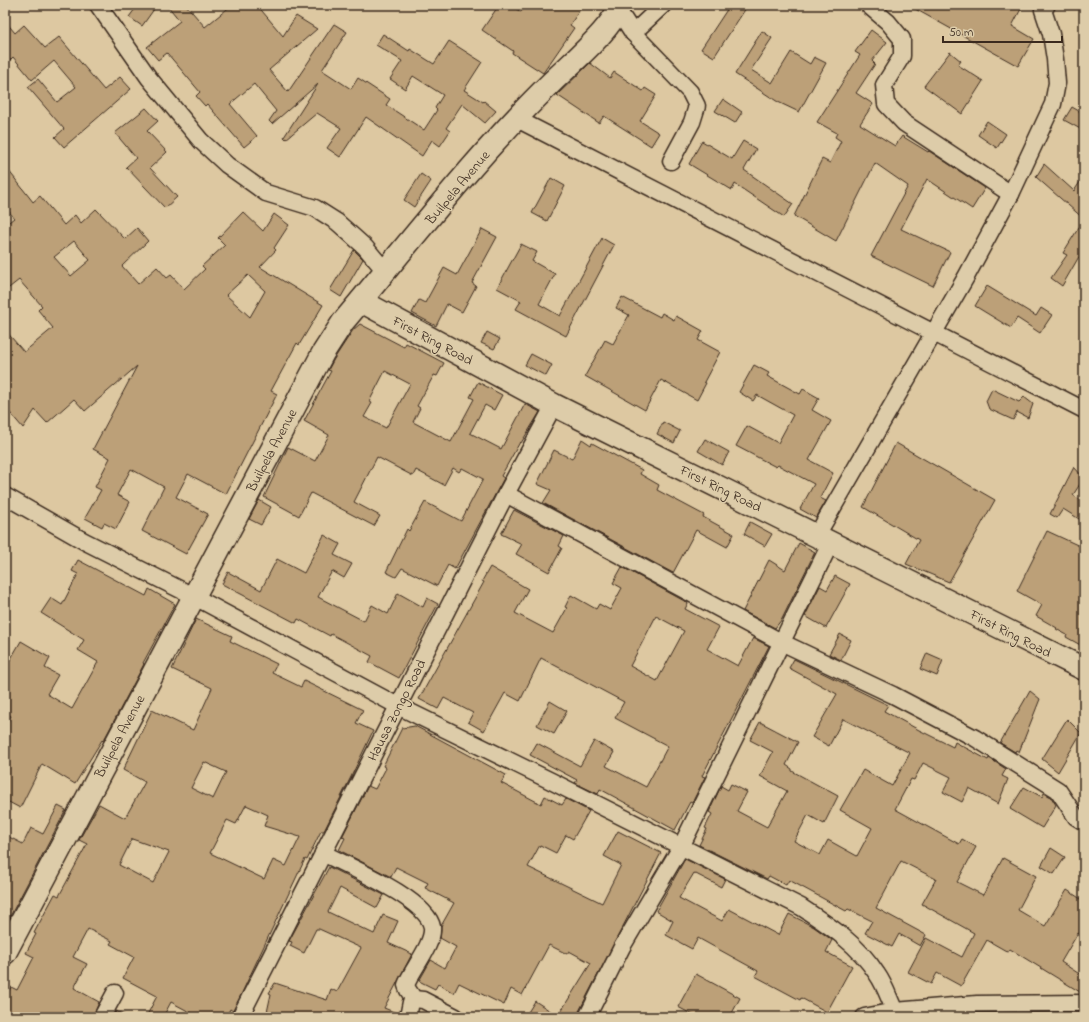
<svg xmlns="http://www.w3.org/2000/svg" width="1089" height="1022" font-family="'Indie Flower',sans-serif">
	<rect width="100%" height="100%" fill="#ddc8a1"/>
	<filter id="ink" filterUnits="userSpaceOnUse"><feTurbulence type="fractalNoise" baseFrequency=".025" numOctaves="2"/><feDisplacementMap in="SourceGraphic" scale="8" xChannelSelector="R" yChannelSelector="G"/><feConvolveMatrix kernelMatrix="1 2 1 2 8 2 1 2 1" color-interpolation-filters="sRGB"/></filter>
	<g filter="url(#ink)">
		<!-- building -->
		<g fill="#bca078" stroke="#3b2a1e" fill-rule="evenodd">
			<polygon points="138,5 157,5 142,26 129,17"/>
			<polygon points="167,5 186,5 205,27 232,5 257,5 283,36 296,16 317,29 269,70 288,92 334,24 347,32 322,70 351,89 358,78 390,99 386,105 424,130 437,110 435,108 443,95 413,76 405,89 390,79 402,61 376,45 383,34 409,51 410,49 434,64 449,41 482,62 464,90 483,102 484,101 496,111 485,123 462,104 446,128 450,131 440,146 432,140 422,156 366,117 340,157 327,148 341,128 317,113 286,139 284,137 318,84 272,124 269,121 276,111 254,84 230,104 257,136 244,147 207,104 205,106 196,96 200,92 167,53 158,60 147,47 180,21"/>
			<polygon points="499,5 510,5 521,12 526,5 583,5 570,25 574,28 543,73 512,53 513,51 482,30"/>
			<polygon points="730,5 748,5 714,57 701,49"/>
			<polygon points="908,5 1023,5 1012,26 1034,39 1018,66"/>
			<polygon points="5,21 15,33 24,25 45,48 59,37 104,90 120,77 131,89 64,147 55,137 64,129 28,87 38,79 57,102 76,87 54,61 32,80 13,57 5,65"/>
			<polygon points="871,30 887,42 872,61 875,64 856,93 873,104 860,124 895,146 902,136 928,152 929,151 985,188 972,209 927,179 901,229 950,252 933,286 871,256 908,186 875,163 836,241 794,216 822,159 830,163 841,141 835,137 837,133 817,122 860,55 855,52"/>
			<polygon points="762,31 772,38 751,70 772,83 791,52 810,64 814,57 826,63 799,112 778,102 735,74"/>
			<polygon points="950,52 961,61 958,65 983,81 962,114 924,86"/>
			<polygon points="590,63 610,78 614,72 643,91 645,88 656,95 640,121 659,133 651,146 604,116 599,123 557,95"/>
			<polygon points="723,99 742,112 735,123 715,111"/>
			<polygon points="1072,107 1084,114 1084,131 1064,120"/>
			<polygon points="146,108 158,121 147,131 167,152 150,168 177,197 165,208 126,167 136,158 115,133"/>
			<polygon points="987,121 1006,134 997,148 978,135"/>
			<polygon points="702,141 732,159 743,141 756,149 744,170 793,204 784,217 735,184 732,190 689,164"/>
			<polygon points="1044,164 1074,191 1084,176 1084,248 1062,286 1051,278 1067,255 1063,253 1084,219 1036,177"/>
			<path d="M5,166L33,202L40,196L64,225L75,215L81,223L96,209L125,239L137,228L148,241L122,266L138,284L157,267L167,278L171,275L184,289L205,269L202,266L225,245L218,238L243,212L263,231L274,214L289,225L274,248L276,250L260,267L323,305L299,345L297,343L271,391L277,394L226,494L188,474L176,497L208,514L186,554L142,531L164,487L131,469L117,495L130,502L116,529L104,523L102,527L85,518L101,490L95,487L110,458L93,449L137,366L85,411L74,399L47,423L35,410L23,428L5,407V330L24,352L53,328L38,310L42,306L19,280L5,291V225L14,218L5,206ZM74,241L90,260L71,276L54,257ZM248,275L265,291L250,317L226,295Z"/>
			<polygon points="421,174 431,181 414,207 404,200"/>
			<polygon points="551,178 565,186 547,221 532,213"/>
			<polygon points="482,229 497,237 472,283 476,286 462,312 447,304 436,326 412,313 419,300 425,303 444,268 457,275"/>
			<polygon points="602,238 614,245 566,336 516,309 521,301 497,288 521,244 537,252 532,261 555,274 539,304 560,316"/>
			<polygon points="354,250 363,259 341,297 330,290"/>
			<polygon points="987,286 1036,316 1041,308 1052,315 1040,333 1017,318 1011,328 975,306"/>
			<polygon points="622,297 660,317 662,313 674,320 676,316 703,331 698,340 720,352 704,382 706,383 697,400 661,380 645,410 585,376 605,340 613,344 629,315 616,308"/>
			<path d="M360,324L404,347L406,343L444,363L437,376L434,375L417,406L420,408L413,422L451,442L474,399L470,397L478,382L502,395L494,410L485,405L470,433L501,449L525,404L540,412L521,443L520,442L501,476L504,478L455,569L448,565L437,586L402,568L396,577L386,572L407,529L409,531L425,502L461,521L483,479L462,468L459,472L453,468L444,485L416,470L413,476L377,457L354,502L380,516L374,526L311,493L299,516L264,497L288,447L315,461L329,435L304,421L331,371L328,370L334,359L353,330ZM385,371L410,384L386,428L364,417L372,403L369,402Z"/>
			<polygon points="487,332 500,339 494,349 481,343"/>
			<polygon points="531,354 552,365 546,376 525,365"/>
			<polygon points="754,365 769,373 767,376 800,394 803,389 819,398 812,410 831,421 809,460 833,473 820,498 826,501 816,518 800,509 814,484 778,465 776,467 736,446 747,426 778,443 793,415 757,395 753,401 739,392"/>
			<polygon points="992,389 1019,402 1024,397 1033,404 1028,418 1017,412 1013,420 989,409 986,401"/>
			<polygon points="663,422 680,431 674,443 657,434"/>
			<polygon points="582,439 591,445 592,443 642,470 640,474 659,485 657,490 704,515 703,517 734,534 727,547 696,530 673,573 543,503 551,490 537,484 554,450 572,459"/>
			<polygon points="705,439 729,452 722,465 698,451"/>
			<polygon points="896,443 995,500 949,582 906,564 919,540 863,507"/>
			<polygon points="1074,467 1084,478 1073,495 1084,503 1084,522 1063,509 1057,518 1050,514"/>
			<polygon points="259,500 271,507 261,525 249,519"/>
			<polygon points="514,510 564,536 559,546 562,548 549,572 516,554 522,544 501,534"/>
			<polygon points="750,522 772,534 765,546 744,534"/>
			<polygon points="1047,531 1084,548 1084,647 1066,637 1067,635 1056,629 1057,628 1036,616 1042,605 1017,591"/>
			<polygon points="324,535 340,544 334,555 352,564 344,578 332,571 318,597 364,621 372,605 388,614 398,593 423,607 427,598 438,604 399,678 369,662 372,656 331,634 330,636 298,619 296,623 222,584 228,572 261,590 277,559 304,573"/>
			<polygon points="799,543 815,552 782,619 775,628 743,611 769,560 785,570"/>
			<polygon points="78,560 146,596 149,589 175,604 143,663 144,664 106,736 103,741 102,740 75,784 42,764 20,808 5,800 5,726 11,716 5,712 5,669 21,641 50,658 45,668 58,675 47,694 72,709 98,662 78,650 84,640 41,613 51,598 62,605 78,574 72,571"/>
			<path d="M490,567L528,589L515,613L553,633L567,608L565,607L571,595L596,609L599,604L610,610L622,588L613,583L622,567L688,603L685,609L719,627L707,649L738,666L753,638L769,646L702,776L705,777L692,803L690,802L675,830L600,789L598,794L575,783L577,780L530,755L537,743L580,766L594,741L614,752L606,766L646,787L668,746L615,718L624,702L541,658L520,701L505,693L484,731L468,722L473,713L444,698L438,709L419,699L484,582L482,581ZM656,616L684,631L657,681L630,666Z"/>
			<polygon points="835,576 850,584 826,628 805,616 820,586 827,590"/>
			<path d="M196,619L232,636L230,641L277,664L272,673L301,687L304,681L363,710L356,723L373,731L351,777L324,831H321L307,860L305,859L239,999L233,1011L230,1009L226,1017H199L171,1002L163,1017H146L157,996L123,978L134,957L110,944L112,941L88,929L73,957L87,964L74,988L99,1002L93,1017H5V998L11,987L17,990L34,957L26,953L36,934L34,933L55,894L59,896L87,844L79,840L99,804L125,818L145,782L123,770L152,710L193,730L212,688L172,669ZM204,762L226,772L213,799L191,788ZM246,805L268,815L264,826L300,837L286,866L273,860L264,879L210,853L227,820L236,824ZM132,839L169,852L153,883L119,865Z"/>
			<polygon points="840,634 851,640 841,660 829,654"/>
			<polygon points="927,653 943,660 937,676 920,669"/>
			<polygon points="794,659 888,705 884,711 919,730 953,747 955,742 988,760 989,758 1006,769 1002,776 1008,779 998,804 969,788 962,802 943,792 951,777 923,763 914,780 911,779 895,809 959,844 962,839 976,847 957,882 983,895 1003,858 1036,876 1018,910 1045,926 1067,890 1084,901 1084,937 1078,933 1061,962 1084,977 1084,985 1080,992 1010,949 1008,952 987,940 961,986 937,973 931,984 908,972 926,938 962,957 974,933 922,904 936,879 901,861 876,908 926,935 920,946 899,934 892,947 865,933 872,921 848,909 846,911 789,880 786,885 769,876 767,879 699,845 707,829 705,828 712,814 709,812 721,786 728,790 731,784 747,792 737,811 767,827 787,791 760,776 773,752 750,740 760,722 798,742 786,765 792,769 792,771 838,796 824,824 808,815 794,841 820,855 828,840 857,856 872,828 840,810 863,770 892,786 910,753 843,719 829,746 812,737 837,694 789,668"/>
			<polygon points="1030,691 1040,699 1019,752 1016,750 1015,752 1000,743"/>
			<polygon points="550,701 567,711 554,734 537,725"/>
			<polygon points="1067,719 1081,733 1058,772 1042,759"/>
			<polygon points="415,726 506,775 501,783 541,804 545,796 562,805 566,799 589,811 573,839 566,835 556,853 540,845 528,867 602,903 621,865 604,856 618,831 661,853 576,1017 525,1017 535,1001 558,1016 591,963 569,951 567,954 549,945 522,995 511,989 504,1005 459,983 454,993 438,984 435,989 419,981 431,960 445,968 456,947 440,938 441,926 454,903 425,888 428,883 396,867 391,877 339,850 345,838 342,837 368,786 375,789 386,768 383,766 402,728"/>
			<polygon points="1024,787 1042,797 1044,793 1051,797 1056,805 1042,828 1010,809"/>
			<polygon points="58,806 66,810 5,926 5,835 23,844 31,828 43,834"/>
			<polygon points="1051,848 1065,857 1054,874 1041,866"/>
			<polygon points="685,859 725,879 721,887 694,873 679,898 722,921 729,909 778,935 789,914 814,927 832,940 826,952 852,966 827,1012 801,998 800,1000 755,976 758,971 698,938 692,949 666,935 673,921 656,911"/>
			<polygon points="329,867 384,895 377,908 340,888 328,912 374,934 383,915 398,921 388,943 412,954 384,1008 399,1014 399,1017 266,1017 271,994 269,993 275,983 327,1000 331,989 337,992 361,948 319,929 316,929 304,953 290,946 292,942 289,941"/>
			<polygon points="696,974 740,998 730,1017 697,1017 678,1007"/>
			<polygon points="116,1011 128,1017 113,1017"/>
		</g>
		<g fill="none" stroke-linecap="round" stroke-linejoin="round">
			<defs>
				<g id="street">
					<polyline points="98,5 149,78 201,141 227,165 266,193 315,208 337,222 365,247 386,272"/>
					<polyline points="868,5 888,22 902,39 902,56 884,85 886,104 904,123 1011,194"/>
					<polyline points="618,10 633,33 690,92 697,106 692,122 671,161"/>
					<polyline points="633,33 663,5"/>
					<polyline points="515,118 1084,410"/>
					<polyline points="506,494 783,643 893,695 975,738 1058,790 1076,817 1084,822"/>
					<path d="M5,496L84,541L193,596L398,706L551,781L801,907C830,926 858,944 877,974C885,985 889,999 895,1011"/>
					<polyline points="817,535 966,277 1011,194 1053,104 1057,83 1055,59 1051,34 1043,10 1047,5"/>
					<path d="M323,853C347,866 427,899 432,927C434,944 412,969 406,985L408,990L414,999L423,1000L456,1017"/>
					<polyline points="102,1017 115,993"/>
					<polyline points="240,1017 506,494 554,405"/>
					<polyline points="408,1017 411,1002 414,999"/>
					<polyline points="587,1017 622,947 681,847 831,542"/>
					<polyline points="864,1017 895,1011 977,1004 1084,1003"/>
				</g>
				<g id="secondary">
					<polyline points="361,301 554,405 1084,669"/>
					<path d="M5,953L323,353L343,322C411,241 476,156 552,82C568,66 616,26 619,5"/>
				</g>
			</defs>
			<!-- street casing -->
			<use href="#street" stroke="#3b2a1e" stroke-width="19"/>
			<!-- secondary casing -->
			<use href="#secondary" stroke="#3b2a1e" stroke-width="25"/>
			<!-- street -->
			<use href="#street" stroke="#ddcca9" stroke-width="16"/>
			<!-- secondary -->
			<use href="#secondary" stroke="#ddcca9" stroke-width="22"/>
		</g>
	</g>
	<g text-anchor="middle" stroke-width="3" stroke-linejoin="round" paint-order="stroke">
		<!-- street labels -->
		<g font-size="14" fill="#3b2a1e" stroke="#ddcca9">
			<text transform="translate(457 187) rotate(-50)" y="5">Builpela Avenue</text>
			<text transform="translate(433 340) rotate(28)" y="5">First Ring Road</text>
			<text transform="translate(271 450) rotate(-62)" y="5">Builpela Avenue</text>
			<text transform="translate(721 488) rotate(26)" y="5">First Ring Road</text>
			<text transform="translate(1011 633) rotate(27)" y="5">First Ring Road</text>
			<text transform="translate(396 710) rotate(-63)" y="5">Hausa Zongo Road</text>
			<text transform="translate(119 736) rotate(-62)" y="5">Builpela Avenue</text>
		</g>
	</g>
	<!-- margin -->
	<rect width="1089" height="1022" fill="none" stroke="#ddcca9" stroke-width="20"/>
	<rect x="10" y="10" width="1069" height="1002" fill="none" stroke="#3b2a1e" stroke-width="1.5" filter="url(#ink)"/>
	<!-- scale -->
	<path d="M943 36v6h119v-6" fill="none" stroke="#3b2a1e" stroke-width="2"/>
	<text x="949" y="36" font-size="12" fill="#3b2a1e" stroke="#ddcca9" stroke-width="3" paint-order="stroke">50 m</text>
</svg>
